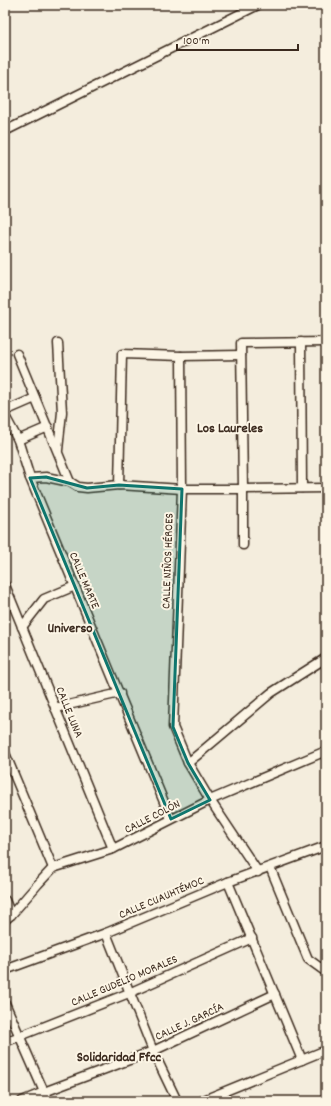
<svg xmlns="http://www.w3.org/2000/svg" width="331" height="1106" font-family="Dekko,sans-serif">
	<rect width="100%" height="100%" fill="#f4eddd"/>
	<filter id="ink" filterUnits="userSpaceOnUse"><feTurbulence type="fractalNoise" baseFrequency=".025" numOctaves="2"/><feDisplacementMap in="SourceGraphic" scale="8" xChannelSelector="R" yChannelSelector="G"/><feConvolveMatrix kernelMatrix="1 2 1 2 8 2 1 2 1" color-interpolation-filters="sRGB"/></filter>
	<g filter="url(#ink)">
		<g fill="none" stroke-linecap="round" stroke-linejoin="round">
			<defs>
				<g id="minor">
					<polyline points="5,131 258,5"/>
					<polyline points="301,342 302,488"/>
					<polyline points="58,343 62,412 58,450"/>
					<polyline points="17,354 70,482"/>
					<polyline points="181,356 182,489 173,727 188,763 210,800 258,872"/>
					<polyline points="5,411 35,398"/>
					<polyline points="5,416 18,440 30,478 171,819"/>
					<polyline points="18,440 48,427"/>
					<polyline points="30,478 46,477 70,482 78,487 87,488 119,485 182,489 243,489 326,488"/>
					<polyline points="119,485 122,354 181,356 241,355"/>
					<polyline points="243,545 243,489 241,343 326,342"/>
					<polyline points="5,585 113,849"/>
					<polyline points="22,627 44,599 75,586"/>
					<polyline points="55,708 120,693"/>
					<polyline points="5,753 53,868"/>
					<polyline points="188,763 271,693 326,658"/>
					<polyline points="270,867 308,959 326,972"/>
					<polyline points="228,882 302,1060"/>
					<polyline points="5,900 11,915"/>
					<polyline points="5,920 11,915 38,884 53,868 113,849 210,800 326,751"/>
					<polyline points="106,933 153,1051 177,1101"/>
					<polyline points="5,970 106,933 228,882 326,846"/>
					<polyline points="5,1003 48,1101"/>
					<polyline points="5,1042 129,993 252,938"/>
					<polyline points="22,1101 44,1092 153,1051 275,994"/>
					<polyline points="201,1101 326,1050"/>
				</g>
			</defs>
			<!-- minor casing -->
			<use href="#minor" stroke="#3b2a1e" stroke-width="11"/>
			<!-- minor -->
			<use href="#minor" stroke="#fcf5e5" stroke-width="8"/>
		</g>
	</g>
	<!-- marked area -->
	<path fill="#0f766e" fill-opacity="0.2" stroke="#0f766e" stroke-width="3" stroke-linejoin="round" d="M46,477L87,488L119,485L182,489L173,727L188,763L210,800L171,819L30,478Z"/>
	<g text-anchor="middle" stroke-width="4" stroke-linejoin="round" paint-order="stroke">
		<!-- street labels -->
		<g font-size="12" fill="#3b2a1e" stroke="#fcf5e5">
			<text transform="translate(167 561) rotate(-88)" y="4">CALLE NIÑOS HÉROES</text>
			<text transform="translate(85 580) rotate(67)" y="4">CALLE MARTE</text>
			<text transform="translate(70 712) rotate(68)" y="4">CALLE LUNA</text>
			<text transform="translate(152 816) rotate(-27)" y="4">CALLE COLÓN</text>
			<text transform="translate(161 897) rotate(-23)" y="4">CALLE CUAUHTÉMOC</text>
			<text transform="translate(124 980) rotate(-23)" y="4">CALLE GUDELIO MORALES</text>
			<text transform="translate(189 1021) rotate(-25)" y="4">CALLE J. GARCÍA</text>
		</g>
		<!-- quarter labels -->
		<g font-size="14" font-weight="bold" fill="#3b2a1e" stroke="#fcf5e5">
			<text x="230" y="432">Los Laureles</text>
			<text x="70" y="632">Universo</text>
			<text x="119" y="1061">Solidaridad Ffcc</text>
		</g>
	</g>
	<!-- margin -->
	<rect width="331" height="1106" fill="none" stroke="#fcf5e5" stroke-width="20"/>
	<rect x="10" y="10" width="311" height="1086" fill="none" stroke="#3b2a1e" stroke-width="1.5" filter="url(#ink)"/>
	<!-- scale -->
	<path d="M177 44v6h121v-6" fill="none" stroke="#3b2a1e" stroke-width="2"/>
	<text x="183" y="44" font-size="12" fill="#3b2a1e" stroke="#fcf5e5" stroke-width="3" paint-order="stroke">100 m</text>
</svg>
